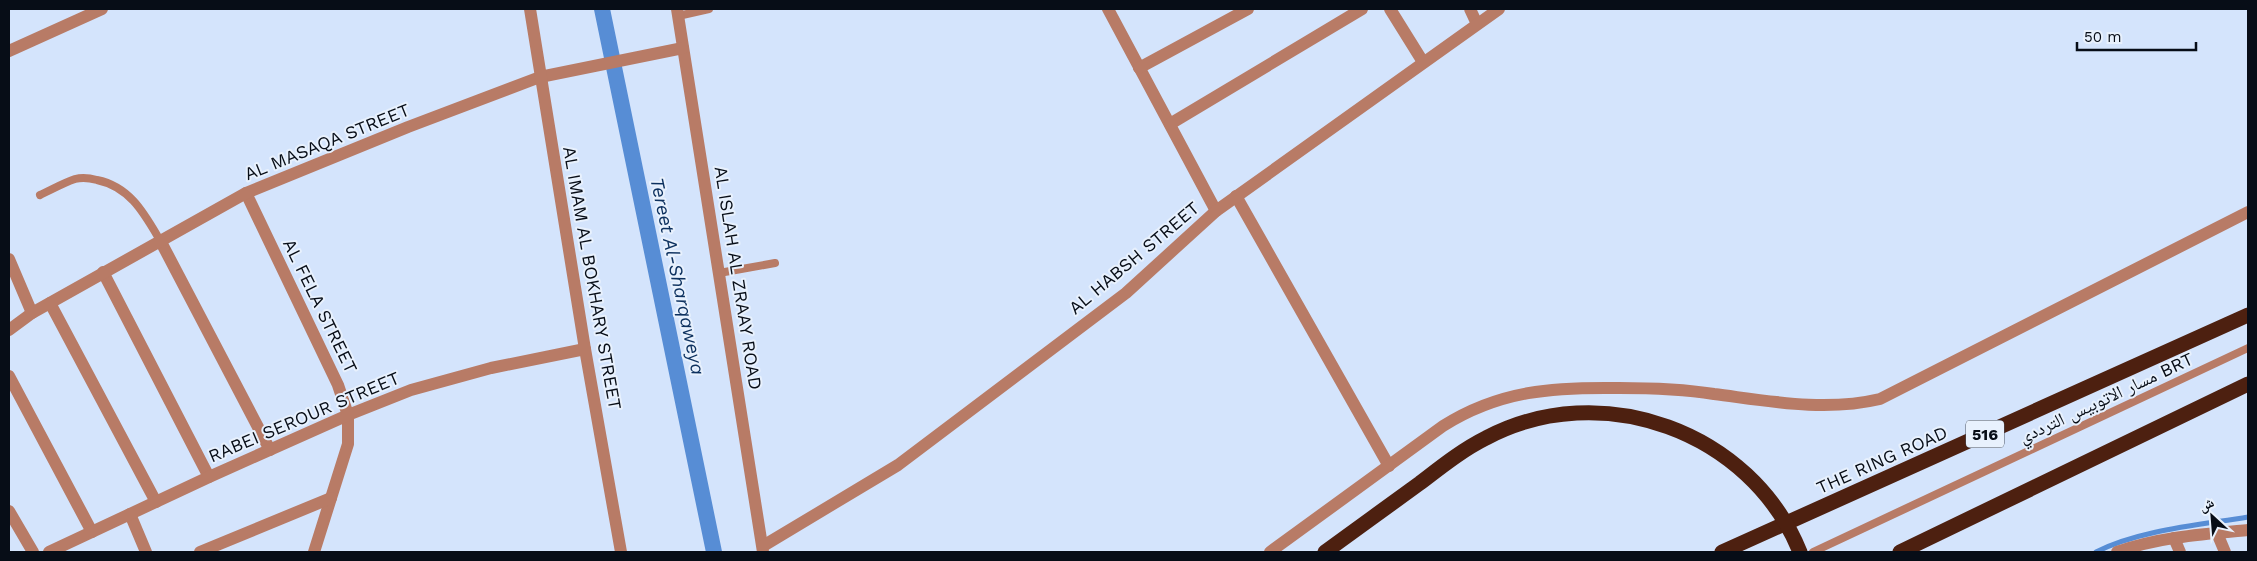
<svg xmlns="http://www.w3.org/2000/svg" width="2257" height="561" font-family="'Work Sans','Noto Naskh Arabic',sans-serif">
	<rect width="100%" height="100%" fill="#d4e4fc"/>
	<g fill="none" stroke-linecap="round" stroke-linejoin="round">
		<!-- stream -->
		<path stroke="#578dd5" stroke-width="5" d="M2096,552C2139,530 2200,525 2248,517"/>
		<!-- canal -->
		<polyline stroke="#578dd5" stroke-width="16" points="602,9 714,552"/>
		<!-- service -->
		<g stroke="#b87b66" stroke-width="8">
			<polyline points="678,16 709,9"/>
			<path d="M40,195C51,190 63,183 75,179C82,177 90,178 97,180C131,187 145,215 161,242"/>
			<polyline points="719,273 775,263"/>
			<polyline points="1813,552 2248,348"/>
		</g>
		<!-- minor -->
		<g stroke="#b87b66" stroke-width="12">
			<polyline points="677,9 763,552"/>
			<polyline points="1108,9 1216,211"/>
			<polyline points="1390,9 1423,62"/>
			<polyline points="1470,9 1477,24"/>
			<polyline points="9,51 102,9"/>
			<polyline points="1139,68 1248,9"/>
			<polyline points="1170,124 1362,9"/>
			<polyline points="246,193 338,385 348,415 348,444 314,552"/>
			<polyline points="1236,196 1389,466"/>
			<polyline points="161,242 270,450"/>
			<polyline points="9,259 32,313"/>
			<polyline points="103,272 209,477"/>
			<polyline points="50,303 156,502"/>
			<polyline points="9,330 32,313 246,193 408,127 540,77 683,48"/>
			<polyline points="9,376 92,532"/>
			<polyline points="9,511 33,552"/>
			<polyline points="130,514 146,552"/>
			<polyline points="2217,533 2225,552"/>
			<polyline points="2174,538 2180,552"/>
			<polyline points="763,546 898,465 1126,293 1216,211 1499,9"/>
			<polyline points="49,552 209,477 348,415 411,390 491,368 585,349"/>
			<polyline points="200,552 331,498"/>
			<path d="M1270,552L1443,426C1500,390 1554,387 1619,388C1651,388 1682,389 1714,394C1769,401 1825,412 1880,399L2248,212"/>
			<path d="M2117,552C2159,537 2204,534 2248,530"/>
		</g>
		<!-- tertiary -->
		<polyline stroke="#b87b66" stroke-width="12" points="530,9 585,349 621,552"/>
		<!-- motorway -->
		<g stroke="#4d2010" stroke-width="15">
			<polyline points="1722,552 2248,315"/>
			<polyline points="1900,552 2248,384"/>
		</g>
		<!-- motorway-bridge -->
		<path stroke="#4d2010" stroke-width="15" d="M1325,552C1357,529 1388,506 1420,483C1441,467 1462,450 1486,438C1601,377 1751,431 1800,552"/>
	</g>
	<g text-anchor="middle" stroke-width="4" stroke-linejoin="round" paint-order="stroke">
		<!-- shield labels -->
		<rect fill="#e8f1fd" stroke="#4a515c" stroke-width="1" x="1966" y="420.5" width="38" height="27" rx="4"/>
		<g font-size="16" font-weight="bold" fill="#070d17">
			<text x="1985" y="440">516</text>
		</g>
		<!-- street labels -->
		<g font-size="18" fill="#070d17" stroke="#e8f1fd">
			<text transform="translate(327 142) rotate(-22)" y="6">AL MASAQA STREET</text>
			<text transform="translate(1134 258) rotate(-40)" y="6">AL HABSH STREET</text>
			<text transform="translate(592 278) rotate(80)" y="6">AL IMAM AL BOKHARY STREET</text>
			<text transform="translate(738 278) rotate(81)" y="6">AL ISLAH AL ZRAAY ROAD</text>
			<text transform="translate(320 306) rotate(64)" y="6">AL FELA STREET</text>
			<text transform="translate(2106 398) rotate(-25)" y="6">مسار الاتوبيس الترددي BRT</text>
			<text transform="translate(304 417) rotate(-23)" y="6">RABEI SEROUR STREET</text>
			<text transform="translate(1882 460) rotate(-24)" y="6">THE RING ROAD</text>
		</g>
		<!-- water labels -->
		<g font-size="19" font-style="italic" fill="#0d315f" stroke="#e8f1fd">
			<text transform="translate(678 276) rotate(78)" y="7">Tereet Al-Sharqaweya</text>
		</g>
	</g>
	<!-- border -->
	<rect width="2257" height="561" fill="none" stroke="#070d17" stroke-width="20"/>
	<!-- north arrow -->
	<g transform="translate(2212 516) rotate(334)" stroke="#e8f1fd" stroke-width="4" paint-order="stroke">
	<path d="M0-4L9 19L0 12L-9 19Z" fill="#070d17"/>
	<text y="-8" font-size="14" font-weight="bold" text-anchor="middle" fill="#070d17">ش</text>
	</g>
	<!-- scale -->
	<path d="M2077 42v8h119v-8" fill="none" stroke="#070d17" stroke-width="2.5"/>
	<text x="2084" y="42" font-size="15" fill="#070d17" stroke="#e8f1fd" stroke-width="4" paint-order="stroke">50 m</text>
</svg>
